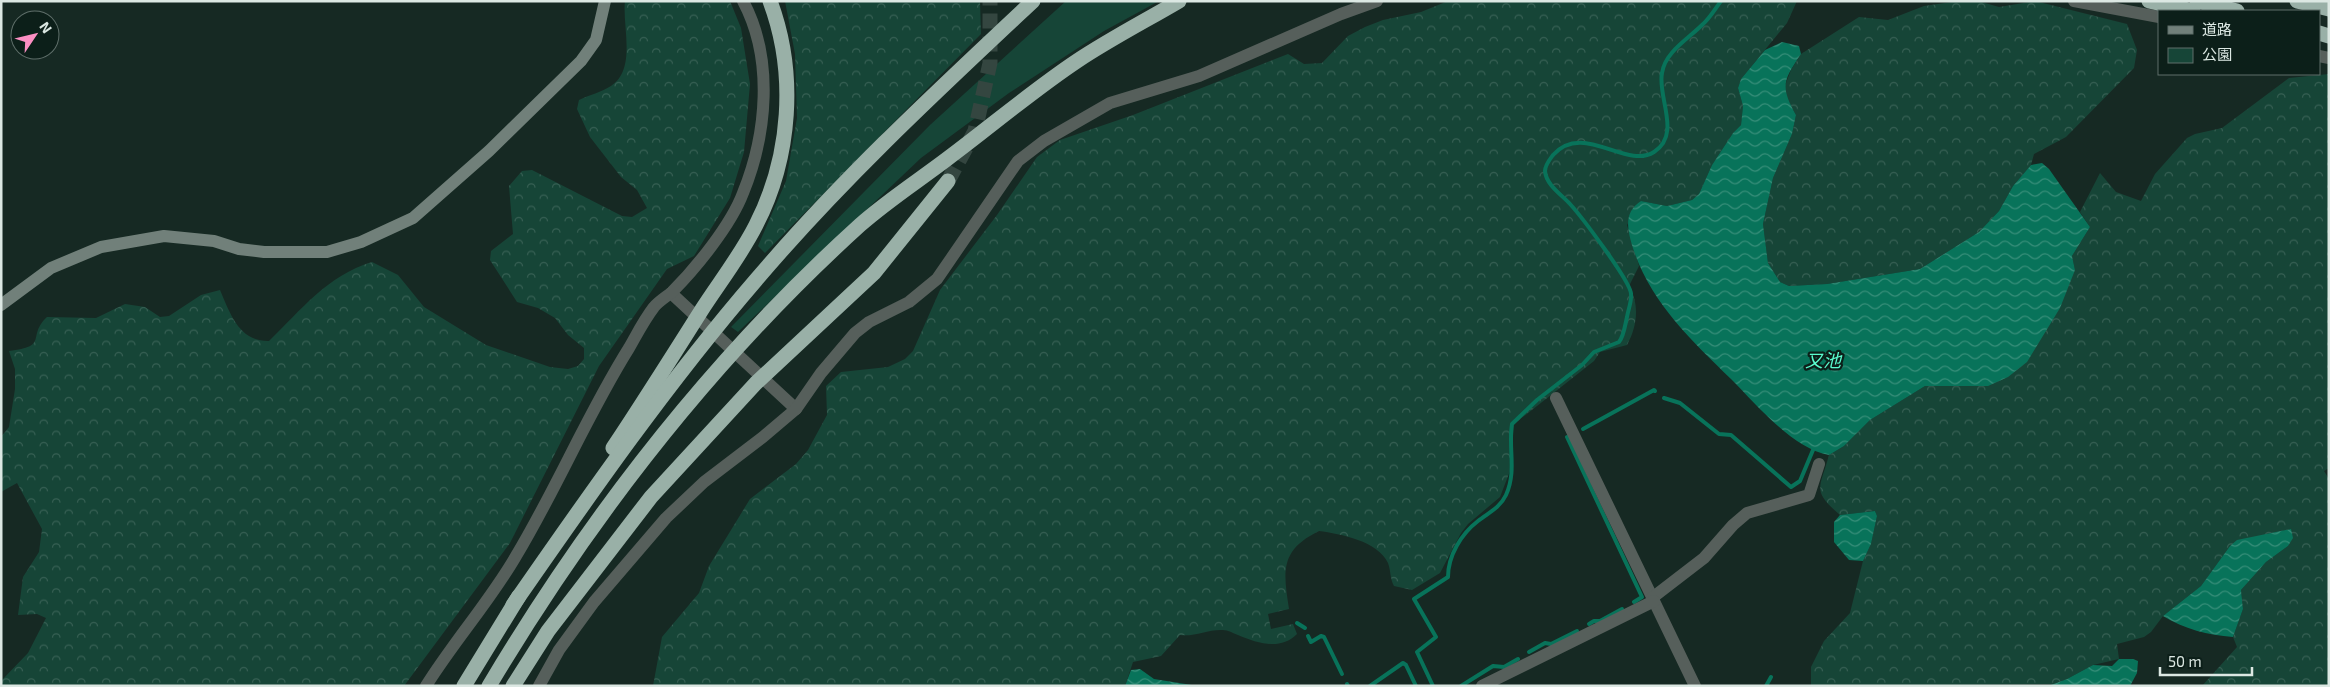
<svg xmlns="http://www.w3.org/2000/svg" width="2330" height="687" font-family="'Exo 2','Noto Sans JP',sans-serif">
	<defs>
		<pattern id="forest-crowns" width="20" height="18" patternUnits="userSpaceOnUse" patternTransform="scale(1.25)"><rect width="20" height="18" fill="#164537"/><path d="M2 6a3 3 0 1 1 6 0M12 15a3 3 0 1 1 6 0" fill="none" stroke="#376054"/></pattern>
		<pattern id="water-waves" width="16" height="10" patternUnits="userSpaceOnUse" patternTransform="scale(1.25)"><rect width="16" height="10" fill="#08735a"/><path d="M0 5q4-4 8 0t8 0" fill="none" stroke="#378e79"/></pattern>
	</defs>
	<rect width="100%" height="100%" fill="#162923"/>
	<!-- green -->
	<polygon fill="#164537" points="1066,1 1159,1 1104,31 1009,93 921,158 738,332 731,327 930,125"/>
	<!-- forest -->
	<g fill="url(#forest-crowns)">
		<path d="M625,1H730L741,28L750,84L744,152L730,198L694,256L667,269L599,366L510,543L404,686H1V681L28,653L46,618L37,614L18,615L23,577L39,552L42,529L17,483L1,492V437L9,427L15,389V369L9,351C50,346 26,337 47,317L96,318L125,304L145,307L160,317L169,316L201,295L220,290C230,313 239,342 269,341C302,309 327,276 372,262L398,275L424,307L486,345L550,367L568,369L578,366L584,359V348L568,335L555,318L538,308L517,302L490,260L491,251L513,234L509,186L522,171L532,170L622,216L632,217L647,208L637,190L621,177L590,137L577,109L579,100C589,95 602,92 611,86C637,69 622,26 625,1Z"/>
		<polygon points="785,1 980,1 981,34 765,253 758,246 786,181 797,118 795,54"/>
		<path d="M1448,1H1797L1787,23L1741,79L1738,88L1743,106L1741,125L1733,133L1712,165L1699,194L1692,200L1667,206L1641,201L1627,225L1639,266L1629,286C1640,305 1637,327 1627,345L1600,352L1594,361L1514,424L1510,471L1500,497L1468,524L1461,533L1440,573L1412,590L1394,586C1390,579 1391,571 1388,563C1378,541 1341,534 1319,531C1280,550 1283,571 1289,609L1268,614L1271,629L1293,624L1297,634C1280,651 1257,643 1238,635C1233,633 1228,630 1223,630C1208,629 1195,637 1180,635L1161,656L1133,662L1125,686H653L662,637L699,593L709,566L750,499L796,464L808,450L827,415L826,386L841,372L888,367L905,359L913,351L940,290L997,215L1037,157L1060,140L1133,115L1288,54L1304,64L1322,63L1348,36L1365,27L1383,20L1421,12Z"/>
		<polygon points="1959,1 1978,1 1999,7 2035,1 2127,24 2137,50 2134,68 2066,137 2034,154 2031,165 2013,186 1999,211 1979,232 1920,269 1827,284 1789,286 1780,282 1768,263 1763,224 1773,178 1792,134 1796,115 1787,99 1784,88 1791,70 1801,54 1859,17 1888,20 1924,6"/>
		<path d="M2329,74V468L2324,471L2329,479V686H2202L2237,647L2233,637L2243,609L2241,590L2266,562L2288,546L2292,538L2290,529L2230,546L2201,586L2163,616L2151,632L2144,637L2117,644L2119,659L2093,665L2067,679L2053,684L1811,686V667L1824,641L1850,613L1863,561L1871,544L1877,516L1875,511L1840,515C1811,490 1820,489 1829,455L1844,446L1870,420L1925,386L1952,385L2075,270L2072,256L2090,227L2080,212L2100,173L2116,192L2141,201L2155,174L2187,138L2195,134L2222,128L2289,78Z"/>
	</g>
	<!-- water -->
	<g fill="url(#water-waves)">
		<path d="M1782,42L1799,46L1801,54C1783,81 1780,86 1796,115L1792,134L1773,178L1763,224L1768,263L1780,282L1789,286L1827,284L1920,269L1979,232L1999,211L2013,186L2031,165L2042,163L2049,169L2090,227L2072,256L2075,270L2060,308L2027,362L2008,377L1988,386H1925L1870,420L1844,446L1829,455C1793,449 1756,404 1731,379C1690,339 1649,301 1632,245C1627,228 1624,212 1641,201L1667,206L1692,200L1699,194L1712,165L1733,133L1741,125L1743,106L1738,88L1741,79L1765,50Z"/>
		<polygon points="1875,511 1877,516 1871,544 1863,561 1849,560 1834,542 1834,522 1840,515"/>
		<path d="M2291,529L2293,538L2288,546L2266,562L2241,590L2243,609L2233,637C2208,635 2184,629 2163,616L2201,586L2230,546L2237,540Z"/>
		<polygon points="2119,659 2133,659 2138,661 2137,673 2130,686 2048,686 2067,679 2093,665 2112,666"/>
		<polygon points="1140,669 1154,679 1198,686 1125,686 1131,670"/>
	</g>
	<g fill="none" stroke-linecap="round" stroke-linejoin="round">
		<!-- stream -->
		<g stroke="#08735a" stroke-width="4">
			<polyline points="1664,398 1680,403 1719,434 1731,435 1791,487 1800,481 1813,450"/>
			<polyline points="1583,429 1654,390 1655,391"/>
			<polyline points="1567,437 1642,597 1634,602"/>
			<polyline points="1297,623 1305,628"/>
			<polyline points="1589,624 1594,621 1600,621 1622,609"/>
			<polyline points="1308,636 1311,642 1321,636 1324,637 1342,674"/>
			<polyline points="1529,652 1545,643 1551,644 1577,631"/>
			<polyline points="1347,684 1348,686"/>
			<polyline points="1370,686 1403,663 1406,665 1416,686"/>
			<path d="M1433,686L1417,652L1436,637L1414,599L1448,577C1448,556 1461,534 1478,521C1488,513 1500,508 1506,495C1517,471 1508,448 1512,424L1537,400L1582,365L1594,352L1619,342C1624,336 1625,325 1627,317C1628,310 1632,301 1631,294C1631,282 1581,216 1570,204C1562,195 1546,185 1545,171C1545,165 1550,159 1553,155C1583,121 1626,170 1654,152C1682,134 1657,97 1662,73C1665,52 1688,39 1702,25C1710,18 1715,9 1721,1"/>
			<polyline points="1461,686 1493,666 1504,667 1518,659"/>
			<polyline points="1766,686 1771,677"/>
		</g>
		<!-- highway-tunnel -->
		<polyline stroke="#344640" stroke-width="15" stroke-dasharray="15 8" stroke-linecap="butt" points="948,181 975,131 990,63 990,1"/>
		<!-- street -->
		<g stroke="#565f5b" stroke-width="12">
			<polyline points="2074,1 2159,17"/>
			<polyline points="2319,56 2329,58"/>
			<polyline points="671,293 796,409"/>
			<polyline points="1556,398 1695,686"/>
			<polyline points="1652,598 1704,558 1733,525 1747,513 1809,495 1819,464"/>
			<path d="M426,686C454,641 490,601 516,556C557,488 587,415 629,348C637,334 644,320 654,307C659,301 666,297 672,292C696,268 731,225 743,193C767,134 774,59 743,1"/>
			<polyline points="539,686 559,650 594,602 666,518 704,482 763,437 796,409 821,373 855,333 869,322 909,302 937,279 1018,161 1044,141 1110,103 1199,76 1341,14 1377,1"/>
			<polyline points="1482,686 1654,601"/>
		</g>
		<!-- secondary -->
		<polyline stroke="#71807a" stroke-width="12" points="1,305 51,268 101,247 164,236 214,241 239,249 264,252 327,252 361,242 413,218 489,151 581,61 596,40 605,1"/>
		<!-- highway -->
		<g stroke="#99b0a7" stroke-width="15">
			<polyline points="2149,1 2193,11"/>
			<polyline points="2197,1 2237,11"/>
			<polyline points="2297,1 2329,9"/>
			<polyline points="2319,33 2329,36"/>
			<path d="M613,448C643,403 672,357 701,311C719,283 741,255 756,225C791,157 797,73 770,1"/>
			<path d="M513,605C590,494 668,382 756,280C841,180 937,91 1033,1"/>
			<polyline points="464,686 519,596"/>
			<path d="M489,686C591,515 712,359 860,225C887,201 918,181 947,159C990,127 1032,91 1077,61C1110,39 1145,21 1179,1"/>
			<polyline points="513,686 548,631 651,497 756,383 874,273 948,181"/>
		</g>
	</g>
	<g text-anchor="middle" stroke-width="4.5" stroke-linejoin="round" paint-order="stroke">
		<!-- water labels -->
		<g font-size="18" font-style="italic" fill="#5afbce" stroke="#0c1f19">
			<text x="1823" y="367">又池</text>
		</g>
	</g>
	<!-- border -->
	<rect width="2330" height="687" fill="none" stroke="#dce8e3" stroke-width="5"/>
	<!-- legend -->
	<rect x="2158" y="10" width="162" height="65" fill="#0c1f19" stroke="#5f6f6a"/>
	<rect x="2168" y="26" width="25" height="8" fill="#71807a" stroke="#5f6f6a"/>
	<text x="2202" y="35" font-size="15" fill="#dce8e3">道路</text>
	<rect x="2168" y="48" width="25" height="15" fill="#164537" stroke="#5f6f6a"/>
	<text x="2202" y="60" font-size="15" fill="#dce8e3">公園</text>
	<!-- north arrow -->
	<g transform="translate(35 35) rotate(55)"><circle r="24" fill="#0c1f19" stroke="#5f6f6a"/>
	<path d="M0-4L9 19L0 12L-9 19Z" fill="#fc8fc3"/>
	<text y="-8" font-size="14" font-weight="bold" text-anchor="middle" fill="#dce8e3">N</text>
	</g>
	<!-- scale -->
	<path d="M2160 667v8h92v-8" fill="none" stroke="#dce8e3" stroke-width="2.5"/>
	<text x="2168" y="667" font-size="15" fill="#dce8e3" stroke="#0c1f19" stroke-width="4" paint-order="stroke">50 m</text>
</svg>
